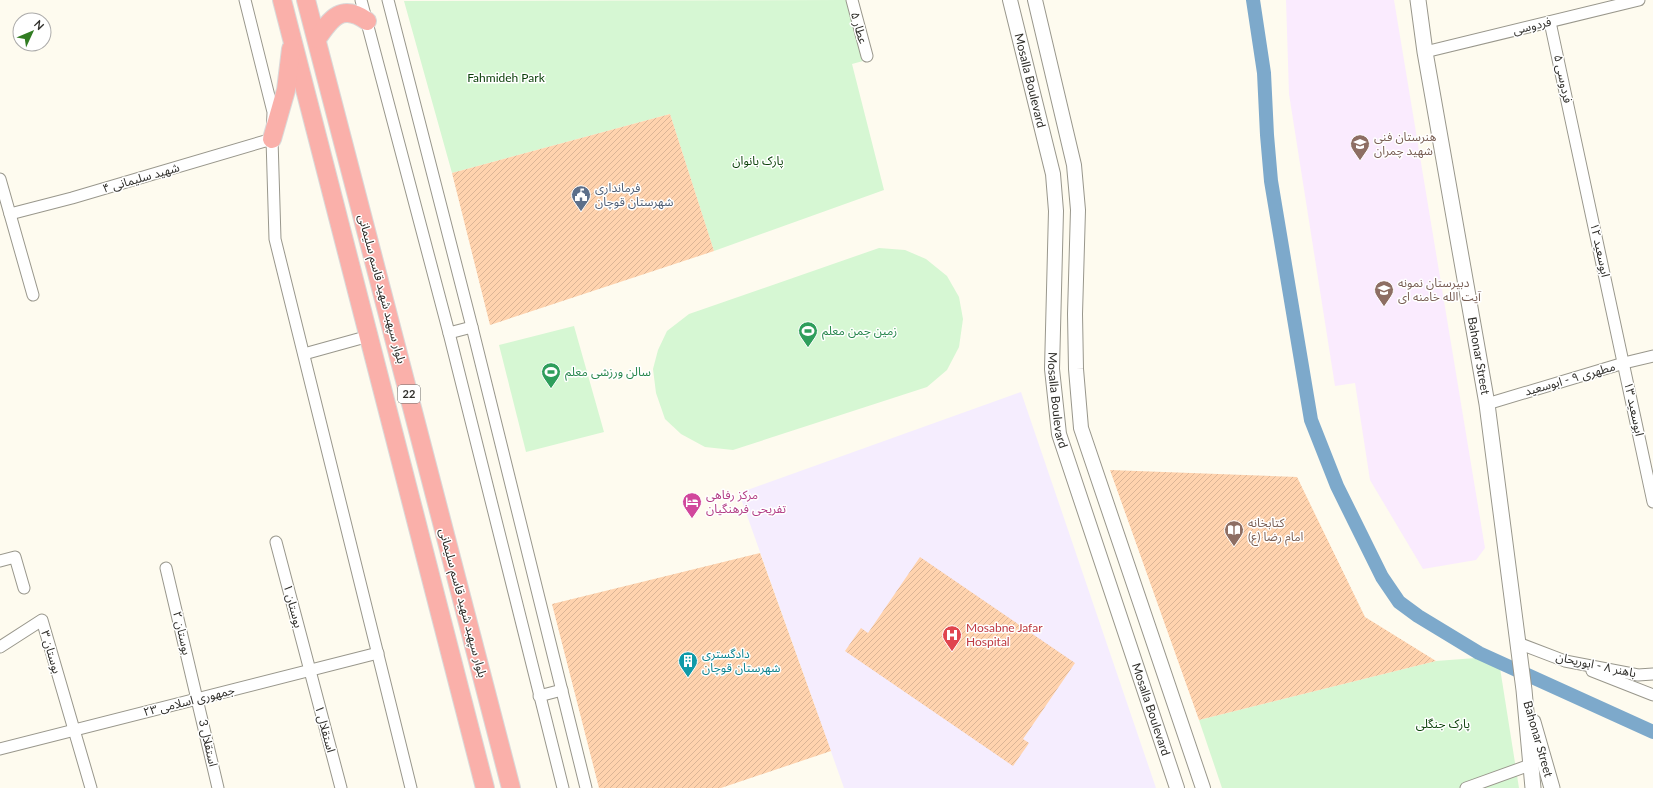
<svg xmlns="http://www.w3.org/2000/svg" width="1653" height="788" font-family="Lato,'Noto Sans Arabic',sans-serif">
	<defs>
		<pattern id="building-hatch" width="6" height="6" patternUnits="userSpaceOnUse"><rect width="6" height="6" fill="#ffd3ae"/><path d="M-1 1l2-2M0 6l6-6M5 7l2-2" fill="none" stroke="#dbb596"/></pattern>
	</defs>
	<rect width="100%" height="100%" fill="#fefbef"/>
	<!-- education -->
	<polygon fill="#faebfe" points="1286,0 1394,0 1485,548 1476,560 1423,569 1370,480 1355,383 1335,386 1289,94"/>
	<!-- medical -->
	<polygon fill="#f5edfe" points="1021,392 1156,788 844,788 739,493"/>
	<!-- park -->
	<g fill="#d6f7d3">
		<polygon points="846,0 863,61 852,64 884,190 714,251 670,114 452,173 404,1"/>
		<polygon points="879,248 905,250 926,259 947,276 959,297 963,319 959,347 947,370 927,387 733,450 705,447 681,434 665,419 656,393 653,369 658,350 667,331 689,314"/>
		<polygon points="574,326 604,432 526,452 499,345"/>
		<polygon points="1476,658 1500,668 1519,788 1222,788 1199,720 1436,661"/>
	</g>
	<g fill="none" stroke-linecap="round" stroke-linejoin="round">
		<!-- canal -->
		<polyline stroke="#7da9cb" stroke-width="14" points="1253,0 1264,73 1267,135 1271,181 1311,420 1337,486 1382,577 1399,602 1418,616 1479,653 1653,732"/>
	</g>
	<!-- building -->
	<g fill="url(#building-hatch)">
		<polygon points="670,114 714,251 490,325 452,173"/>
		<polygon points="1110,470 1297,477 1365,617 1436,661 1199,720"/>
		<polygon points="760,553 831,751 721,788 599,788 552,604"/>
		<polygon points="920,557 1075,663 1023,739 1029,743 1013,766 845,651 861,628 868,633"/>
	</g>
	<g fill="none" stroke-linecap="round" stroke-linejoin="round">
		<defs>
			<g id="minor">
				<polyline points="245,0 273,112 272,139 275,239 411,788"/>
				<polyline points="361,0 449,333 563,788"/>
				<polyline points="388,0 472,327 586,788"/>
				<polyline points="852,0 867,56"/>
				<polyline points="1550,22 1653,502"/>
				<polyline points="1425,52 1639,0"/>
				<polyline points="0,179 33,295"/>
				<polyline points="10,214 72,198 272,139"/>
				<polyline points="449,333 472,327"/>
				<polyline points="304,354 369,336"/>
				<polyline points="1487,404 1624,363 1653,356"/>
				<polyline points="276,542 341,788"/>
				<polyline points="0,561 15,557 24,588"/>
				<polyline points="166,568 218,788"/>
				<polyline points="1518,643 1565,661 1638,675 1653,674"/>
				<polyline points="0,647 42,620 91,788"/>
				<polyline points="1592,671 1653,695"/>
				<polyline points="539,696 562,690"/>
				<polyline points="0,749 378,653"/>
				<polyline points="1466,788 1530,765"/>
			</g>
			<g id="tertiary">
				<path id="s1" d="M1010,0L1053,174L1056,211L1052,369L1059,434L1177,788"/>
				<polyline points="1035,0 1074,165 1078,210 1075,314 1076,369 1081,428 1203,788"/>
			</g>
			<g id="secondary">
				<path id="s2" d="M1418,0L1425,52L1487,404L1524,690L1533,788"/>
				<polyline points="1533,722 1552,788"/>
			</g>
			<g id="trunk">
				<polyline points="282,0 485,788"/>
				<polyline points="306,0 511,788"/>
				<path d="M317,39C331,18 342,3 367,21"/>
				<polyline points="272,139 286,90 291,49"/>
			</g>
		</defs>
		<!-- minor casing -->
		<use href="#minor" stroke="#99978c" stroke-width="13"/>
		<!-- tertiary casing -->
		<use href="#tertiary" stroke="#99978c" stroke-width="16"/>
		<!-- secondary casing -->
		<use href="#secondary" stroke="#99978c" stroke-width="17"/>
		<!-- trunk casing -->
		<use href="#trunk" stroke="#dad9d9" stroke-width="20"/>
		<!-- minor -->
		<use href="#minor" stroke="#fff" stroke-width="11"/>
		<!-- tertiary -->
		<use href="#tertiary" stroke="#fff" stroke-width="14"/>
		<!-- secondary -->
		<use href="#secondary" stroke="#fff" stroke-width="15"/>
		<!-- trunk -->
		<use href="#trunk" stroke="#fab0aa" stroke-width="18"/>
	</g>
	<!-- icons -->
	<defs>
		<symbol id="school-pin" viewBox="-11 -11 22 30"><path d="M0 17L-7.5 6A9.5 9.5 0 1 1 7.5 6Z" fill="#8d6e63" stroke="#fff"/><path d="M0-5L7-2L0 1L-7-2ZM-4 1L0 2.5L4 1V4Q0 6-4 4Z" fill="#fff"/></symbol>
		<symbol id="civic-pin" viewBox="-11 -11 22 30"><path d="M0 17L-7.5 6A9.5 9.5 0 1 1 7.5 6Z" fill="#5c6f8a" stroke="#fff"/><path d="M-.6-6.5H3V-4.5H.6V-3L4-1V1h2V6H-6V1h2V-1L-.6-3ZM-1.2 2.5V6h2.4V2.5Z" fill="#fff"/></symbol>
		<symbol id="stadium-pin" viewBox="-11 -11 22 30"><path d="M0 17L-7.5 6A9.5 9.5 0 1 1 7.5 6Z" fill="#2e9e5b" stroke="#fff"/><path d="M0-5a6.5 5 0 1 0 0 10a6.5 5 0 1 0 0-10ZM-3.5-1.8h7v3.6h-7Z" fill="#fff"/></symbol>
		<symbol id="hotel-pin" viewBox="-11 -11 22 30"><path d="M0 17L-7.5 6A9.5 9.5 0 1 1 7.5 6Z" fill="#d1479c" stroke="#fff"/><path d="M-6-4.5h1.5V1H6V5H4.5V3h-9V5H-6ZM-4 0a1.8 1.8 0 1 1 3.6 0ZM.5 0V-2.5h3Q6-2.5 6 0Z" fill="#fff"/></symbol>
		<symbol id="library-pin" viewBox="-11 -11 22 30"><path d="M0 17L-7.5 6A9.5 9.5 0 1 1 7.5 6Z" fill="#8d6e63" stroke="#fff"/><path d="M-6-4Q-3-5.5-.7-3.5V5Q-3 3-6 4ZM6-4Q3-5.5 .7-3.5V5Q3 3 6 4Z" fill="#fff"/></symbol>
		<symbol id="hospital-pin" viewBox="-11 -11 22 30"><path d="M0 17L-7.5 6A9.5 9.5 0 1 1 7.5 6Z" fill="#e0444e" stroke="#fff"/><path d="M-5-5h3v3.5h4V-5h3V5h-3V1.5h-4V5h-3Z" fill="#fff"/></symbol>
		<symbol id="building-pin" viewBox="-11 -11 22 30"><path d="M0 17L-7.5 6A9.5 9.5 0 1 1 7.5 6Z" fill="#0f9aa8" stroke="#fff"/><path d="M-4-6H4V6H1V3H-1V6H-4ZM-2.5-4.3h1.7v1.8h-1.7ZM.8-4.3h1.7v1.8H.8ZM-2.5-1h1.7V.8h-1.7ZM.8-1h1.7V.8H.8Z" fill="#fff"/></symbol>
	</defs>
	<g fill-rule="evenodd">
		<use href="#school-pin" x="1349" y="133" width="22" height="30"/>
		<use href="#civic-pin" x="570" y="184" width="22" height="30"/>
		<use href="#school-pin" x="1373" y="279" width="22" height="30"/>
		<use href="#stadium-pin" x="797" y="320" width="22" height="30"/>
		<use href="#stadium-pin" x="540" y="361" width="22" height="30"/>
		<use href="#hotel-pin" x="681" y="491" width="22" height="30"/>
		<use href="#library-pin" x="1223" y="519" width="22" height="30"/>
		<use href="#hospital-pin" x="941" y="624" width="22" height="30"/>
		<use href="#building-pin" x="677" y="650" width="22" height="30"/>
	</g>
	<g text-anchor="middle" stroke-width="3" stroke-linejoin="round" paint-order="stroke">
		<!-- shield labels -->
		<rect fill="#fff" stroke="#6d6d6a" stroke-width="1" x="398" y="385" width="22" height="18" rx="3"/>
		<g font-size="11" font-weight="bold" fill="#2f2e2a">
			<text x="409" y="398">22</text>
		</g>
		<!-- street labels -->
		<g font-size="12" fill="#2f2e2a" stroke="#fff">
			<text transform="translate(1532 26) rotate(-14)" y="4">فردوسی</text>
			<text transform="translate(859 28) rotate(74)" y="4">عطار ۵</text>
			<text transform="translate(1563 79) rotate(78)" y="4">فردوسی ۵</text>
			<text dy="4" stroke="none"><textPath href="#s1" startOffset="83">Mosalla Boulevard</textPath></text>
			<text transform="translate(141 178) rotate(-16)" y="4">شهید سلیمانی ۴</text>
			<text transform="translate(1600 250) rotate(78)" y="4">ابوسعید ۱۲</text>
			<text transform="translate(382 289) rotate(75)" y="4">بلوار سپهبد شهید قاسم سلیمانی</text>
			<text dy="4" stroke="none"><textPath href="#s2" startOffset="361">Bahonar Street</textPath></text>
			<text transform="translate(1570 379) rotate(-16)" y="4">مطهری ۹ - ابوسعید</text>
			<text dy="4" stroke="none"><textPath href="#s1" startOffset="406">Mosalla Boulevard</textPath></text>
			<text transform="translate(1634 409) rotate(78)" y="4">ابوسعید ۱۳</text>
			<text transform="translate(463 603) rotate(75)" y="4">بلوار سپهبد شهید قاسم سلیمانی</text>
			<text transform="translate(293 606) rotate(75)" y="4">بوستان ۱</text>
			<text transform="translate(182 633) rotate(77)" y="4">بوستان ۲</text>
			<text transform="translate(51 652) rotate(74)" y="4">بوستان ۳</text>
			<text transform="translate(1596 665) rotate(12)" y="4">باهنر ۸ - ابوریحان</text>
			<text transform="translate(189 701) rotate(-14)" y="4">جمهوری اسلامی ۲۳</text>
			<text dy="4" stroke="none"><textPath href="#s1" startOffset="730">Mosalla Boulevard</textPath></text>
			<text transform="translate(325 729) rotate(75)" y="4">استقلال ۱</text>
			<text transform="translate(1538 739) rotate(74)" y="4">Bahonar Street</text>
			<text transform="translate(208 743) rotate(77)" y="4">استقلال 3</text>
		</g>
		<!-- park labels -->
		<g font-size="12" fill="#0d420b" stroke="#fff">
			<text x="506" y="82">Fahmideh Park</text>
			<text x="758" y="165">پارک بانوان</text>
			<text x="1443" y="728">پارک جنگلی</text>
		</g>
		<!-- education labels -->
		<g font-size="12" fill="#785e54" stroke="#fff" text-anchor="start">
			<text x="1374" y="141">هنرستان فنی<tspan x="1374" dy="14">شهید چمران</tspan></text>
			<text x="1398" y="287">دبیرستان نمونه<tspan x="1398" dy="14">آیت الله خامنه ای</tspan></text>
			<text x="1248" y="527">کتابخانه<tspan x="1248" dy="14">امام رضا (ع)</tspan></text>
		</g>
		<!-- service labels -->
		<g font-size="12" fill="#4e5e75" stroke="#fff" text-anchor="start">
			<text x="595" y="192">فرمانداری<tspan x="595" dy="14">شهرستان قوچان</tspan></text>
		</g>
		<!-- leisure labels -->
		<g font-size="12" fill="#27864d" stroke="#fff" text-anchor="start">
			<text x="822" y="335">زمین چمن معلم</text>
			<text x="565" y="376">سالن ورزشی معلم</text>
		</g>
		<!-- hotel labels -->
		<g font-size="12" fill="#b23c85" stroke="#fff" text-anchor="start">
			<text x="706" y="499">مرکز رفاهی<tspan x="706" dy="14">تفریحی فرهنگیان</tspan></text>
		</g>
		<!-- health labels -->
		<g font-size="12" fill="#be3a42" stroke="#fff" text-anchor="start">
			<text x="966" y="632">Mosabne Jafar<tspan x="966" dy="14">Hospital</tspan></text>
		</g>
		<!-- culture labels -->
		<g font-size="12" fill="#0d838f" stroke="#fff" text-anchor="start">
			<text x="702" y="658">دادگستری<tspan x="702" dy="14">شهرستان قوچان</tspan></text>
		</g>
	</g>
	<!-- north arrow -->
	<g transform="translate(32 32) rotate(46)"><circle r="19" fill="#ffffff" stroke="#acabaa"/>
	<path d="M0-3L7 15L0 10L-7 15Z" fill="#317c22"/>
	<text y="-6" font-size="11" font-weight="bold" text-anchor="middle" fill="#2f2e2a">N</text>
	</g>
</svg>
